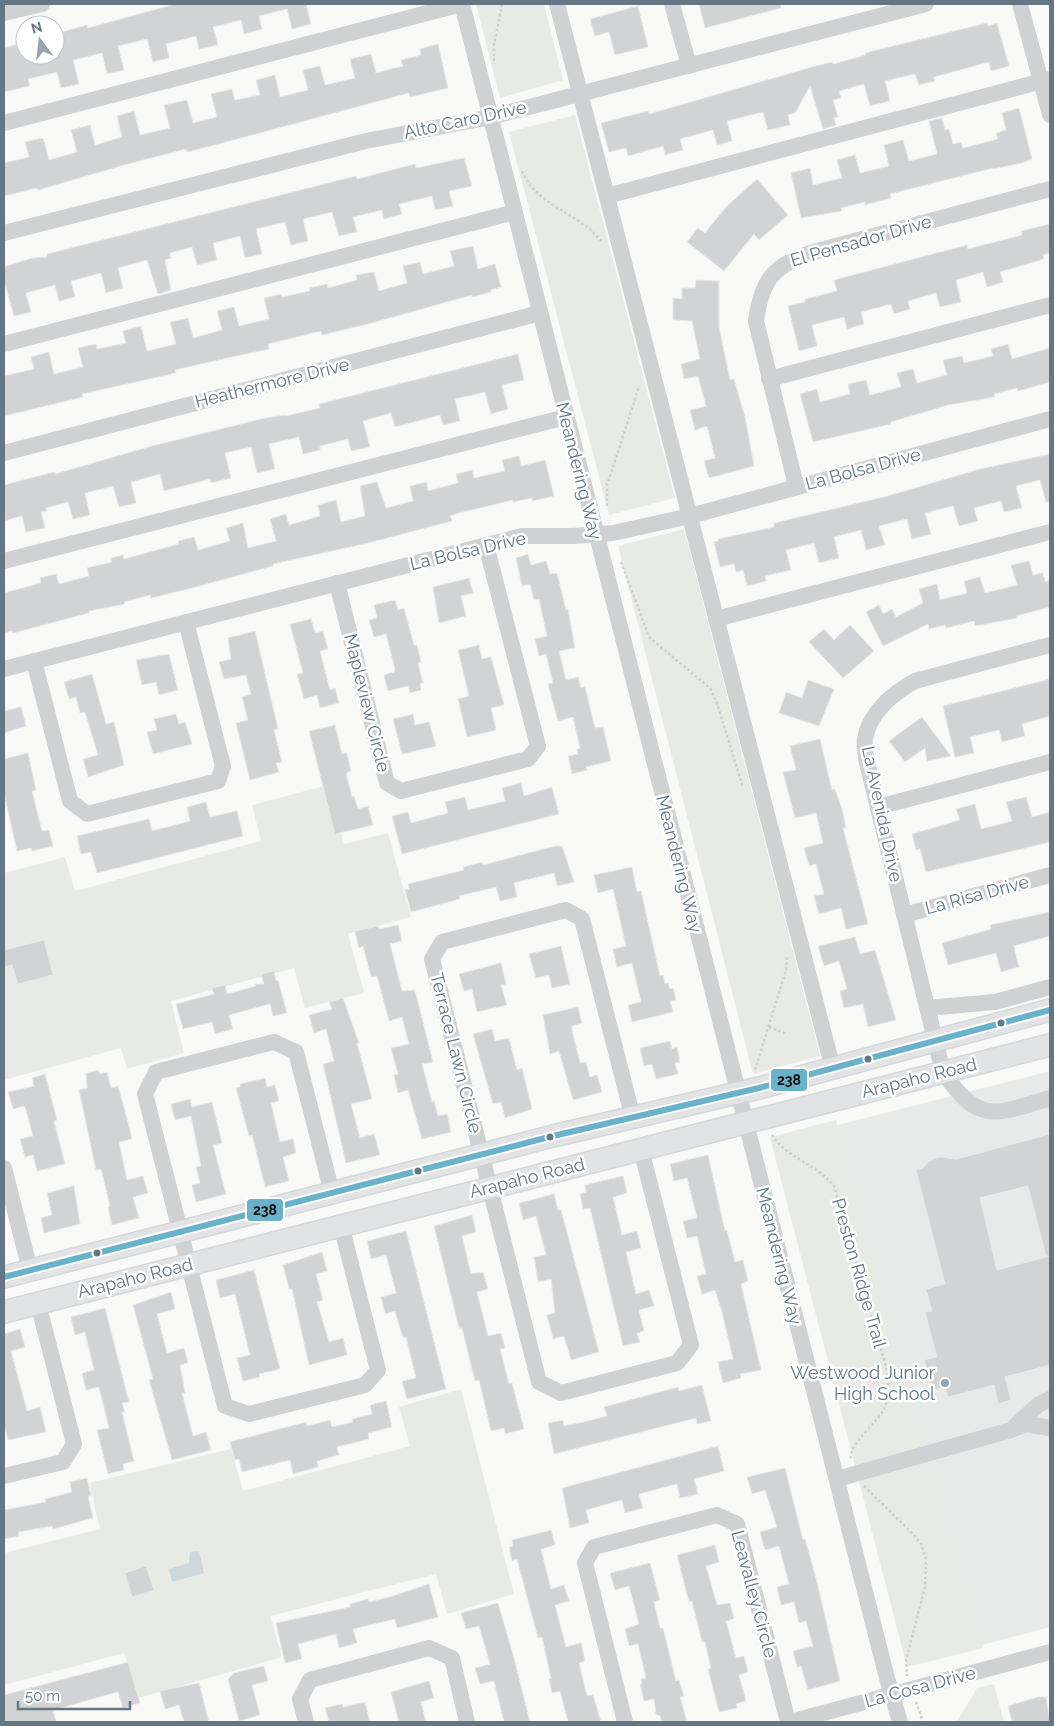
<svg xmlns="http://www.w3.org/2000/svg" width="1054" height="1726" font-family="Raleway,sans-serif">
	<rect width="100%" height="100%" fill="#f9f9f8"/>
	<!-- built -->
	<polygon fill="#e8e9e9" points="1050,1071 1050,1627 909,1665 779,1140"/>
	<!-- green -->
	<g fill="#e8ebe5">
		<polygon points="476,4 544,4 563,80 500,98"/>
		<polygon points="575,115 675,498 609,515 509,132"/>
		<polygon points="684,529 820,1056 753,1074 618,546"/>
		<polygon points="328,785 344,844 388,833 411,917 348,934 364,993 305,1008 294,968 171,1001 184,1053 127,1069 121,1048 4,1080 4,873 65,857 75,891 261,841 252,805"/>
		<polygon points="836,1120 898,1362 983,1648 907,1667 770,1137"/>
		<polygon points="461,1389 514,1594 447,1614 436,1574 270,1616 282,1657 138,1698 124,1653 4,1685 4,1553 100,1529 89,1483 231,1449 243,1491 410,1446 399,1407"/>
		<polygon points="994,1684 1004,1722 957,1722 977,1688"/>
	</g>
	<!-- water -->
	<polygon fill="#ced7d9" points="199,1551 204,1573 172,1582 169,1569 189,1563 190,1552"/>
	<!-- building -->
	<g fill="#d1d3d4" stroke="#e8e8e8">
		<polygon points="175,4 306,4 311,24 292,29 287,9 259,16 262,29 244,34 241,20 213,27 218,45 199,49 196,36 166,44 169,58 153,62 147,39 118,46 124,70 107,74 102,53 73,60 79,84 61,88 57,72 28,79 30,86 4,92 4,48 25,42 25,55 55,55 55,34 87,25 88,28"/>
		<polygon points="699,4 781,4 781,8 705,28"/>
		<polygon points="638,6 648,47 615,55 609,32 595,36 590,19"/>
		<polygon points="987,23 988,26 997,23 1009,66 991,71 989,62 934,77 935,81 919,85 915,74 885,81 890,101 870,106 864,84 839,91 841,98 833,100 838,117 834,118 836,125 823,129 810,86 795,113 788,115 790,125 768,130 763,112 727,121 732,141 717,145 713,130 680,139 683,150 665,155 663,146 628,156 626,148 609,152 601,123 648,111 649,114 812,67 832,62 833,64 866,55 865,53"/>
		<polygon points="438,44 448,88 410,97 409,93 211,146 187,152 186,149 124,165 38,190 37,188 4,196 4,163 29,157 25,142 43,138 49,160 77,152 71,130 90,125 95,145 122,137 117,116 134,111 140,135 170,128 164,105 187,100 193,123 217,117 211,94 232,89 235,100 260,95 256,80 275,75 280,97 308,90 303,70 320,66 325,85 355,78 350,59 371,54 376,73 403,66 401,60 421,55 420,49"/>
		<polygon points="1019,108 1032,159 1022,163 993,169 993,168 890,194 891,198 865,205 865,202 841,208 842,211 801,218 791,173 810,168 813,185 842,178 837,160 855,155 860,173 889,166 884,145 903,140 909,161 937,154 929,121 942,118 945,130 949,129 953,144 961,142 963,148 998,139 996,133 1006,130 1002,113"/>
		<polygon points="464,158 472,186 449,191 453,206 435,210 432,196 399,204 402,214 384,219 382,210 353,217 357,232 339,236 332,212 303,219 308,241 291,245 285,222 256,229 262,254 245,258 240,236 213,243 217,260 197,265 192,247 170,253 171,258 165,260 171,290 158,294 147,260 118,268 123,288 106,293 101,273 71,281 75,297 59,301 55,285 26,293 31,312 14,316 4,280 4,267 32,258 47,257 47,254 356,176 357,179 415,164 416,168"/>
		<polygon points="757,179 788,215 759,240 754,234 724,271 687,242 698,228 705,233 727,206"/>
		<polygon points="1050,224 1050,253 1043,255 1044,259 1000,272 1003,282 987,287 983,272 956,280 961,302 940,307 936,293 908,301 910,309 894,314 891,304 861,312 864,324 847,329 844,317 812,325 817,346 799,351 788,306 805,302 805,299 837,291 834,280 967,245 968,249 1022,235 1021,231"/>
		<polygon points="473,246 478,269 495,264 501,287 491,290 491,292 472,297 472,295 368,324 322,335 321,331 268,344 269,349 218,360 175,370 176,373 82,394 83,397 4,416 4,376 34,369 31,357 49,352 54,374 83,367 78,348 96,344 97,349 126,343 123,331 141,326 147,351 176,344 170,322 188,318 193,338 222,330 217,311 234,307 239,326 269,319 264,298 281,294 282,297 310,291 309,288 327,284 328,288 357,280 356,275 374,272 379,291 407,283 403,266 420,262 423,274 454,266 450,251"/>
		<polygon points="696,280 719,281 719,327 730,380 734,379 745,417 754,466 709,478 704,461 715,458 707,426 695,430 690,410 706,406 698,376 684,379 681,364 700,359 692,321 673,320 673,298 682,299 682,288 695,288"/>
		<polygon points="1008,344 1012,359 1050,348 1050,382 1018,391 1017,388 994,394 995,397 948,405 891,422 891,424 813,442 800,394 817,389 820,402 850,394 848,384 866,380 870,395 901,387 897,373 913,369 917,383 947,375 943,360 962,356 964,363 993,356 991,349"/>
		<polygon points="518,354 524,380 502,385 508,409 491,414 485,392 455,399 460,421 443,425 440,415 395,427 391,413 363,421 370,447 351,451 348,439 320,446 320,450 303,454 299,437 269,444 275,469 257,473 251,447 225,453 231,478 211,483 210,479 164,491 160,474 131,482 136,503 119,507 113,486 85,493 90,515 73,519 68,502 46,508 47,511 41,512 45,528 26,532 22,516 4,521 4,485 54,472 55,474 152,446 265,418 286,415 286,416 320,408 319,404"/>
		<polygon points="1050,454 1050,502 1046,502 1040,480 1016,486 1022,508 1004,512 1001,501 974,508 978,521 959,526 953,506 925,513 931,534 912,539 907,519 879,526 885,545 866,550 861,530 834,537 839,558 819,563 814,543 786,550 791,570 765,576 766,581 747,586 743,570 736,572 734,564 720,567 714,542 718,541 718,539 774,527 774,523 888,496 980,469"/>
		<polygon points="519,456 521,466 545,460 554,496 532,501 532,498 513,502 513,500 459,513 450,516 452,521 368,543 273,564 273,566 192,588 151,598 150,595 124,602 125,604 89,611 89,613 13,633 12,631 4,633 4,593 41,583 40,578 56,574 59,584 89,576 87,568 112,562 111,558 123,555 124,559 179,544 178,541 194,537 198,550 230,541 226,528 243,523 248,548 276,541 270,519 286,514 289,525 320,516 318,505 336,500 341,522 365,516 360,486 377,482 386,508 413,501 410,486 427,482 428,491 458,483 456,474 472,470 474,478 505,471 502,460"/>
		<polygon points="528,554 531,565 546,561 550,574 557,573 566,610 568,609 575,648 559,651 566,680 578,677 581,688 585,687 595,728 603,727 611,761 586,767 587,770 572,774 568,756 578,754 577,749 580,748 573,717 558,721 548,684 553,683 546,654 539,656 535,639 547,636 539,599 534,600 530,584 522,586 516,558"/>
		<polygon points="1029,561 1033,575 1043,573 1045,582 1050,580 1050,607 1016,616 1017,618 975,626 974,621 946,628 945,625 929,629 928,624 883,646 866,612 879,605 883,614 892,609 896,617 923,603 919,589 937,584 940,600 967,593 964,581 980,577 985,593 1017,585 1011,565"/>
		<polygon points="469,578 473,593 461,596 466,616 439,623 433,587"/>
		<polygon points="395,600 398,610 404,608 414,645 417,645 421,662 418,663 423,683 420,684 421,690 410,693 408,686 388,691 384,675 394,672 395,669 386,634 374,637 369,620 377,618 374,605"/>
		<polygon points="311,619 315,633 323,631 328,649 320,651 330,690 335,688 339,703 320,708 317,695 304,699 297,674 303,673 290,624"/>
		<polygon points="850,625 874,651 843,678 809,642 824,629 834,640"/>
		<polygon points="255,631 278,729 274,730 282,762 276,763 279,772 250,780 236,723 248,720 242,697 251,694 246,675 224,679 219,662 231,659 228,638"/>
		<polygon points="479,645 482,659 491,657 504,705 491,708 496,730 467,737 458,699 469,696 458,650"/>
		<polygon points="169,654 178,690 159,695 156,682 142,685 136,660"/>
		<polygon points="92,674 106,724 114,722 124,765 88,777 83,759 98,755 85,712 80,713 76,697 69,699 64,682"/>
		<polygon points="1050,679 1050,716 1022,724 1025,736 1002,742 999,730 970,737 974,753 955,757 943,706"/>
		<polygon points="808,680 834,689 819,726 779,713 786,692 802,698"/>
		<polygon points="21,707 26,726 4,733 4,711"/>
		<polygon points="176,714 179,724 185,722 192,744 153,754 147,732 157,730 154,719"/>
		<polygon points="413,714 415,725 429,722 436,746 402,754 393,719"/>
		<polygon points="922,717 951,756 927,761 925,748 905,762 889,741"/>
		<polygon points="335,725 342,754 347,753 351,771 346,773 352,797 354,796 358,809 368,806 373,825 335,834 309,731"/>
		<polygon points="820,739 832,790 835,789 842,809 846,828 843,828 868,924 846,929 841,908 819,914 814,896 824,894 816,864 809,866 804,848 823,843 816,813 795,818 783,772 796,770 790,746"/>
		<polygon points="28,753 36,790 32,791 42,831 49,830 53,846 32,851 31,848 17,851 4,793 4,759"/>
		<polygon points="521,783 524,796 552,787 559,814 402,854 392,816 408,812 411,823 448,813 445,802 465,797 468,810 505,801 502,788"/>
		<polygon points="1026,797 1032,817 1050,812 1050,842 926,872 920,849 916,850 912,834 960,820 956,809 975,804 981,829 1012,821 1006,802"/>
		<polygon points="206,802 210,817 237,811 243,836 97,873 91,852 81,854 77,836 149,819 152,831 190,821 187,807"/>
		<polygon points="555,846 562,846 574,882 557,886 554,873 514,883 517,897 500,901 496,887 459,896 460,899 411,912 405,890 409,889 408,884 464,870 463,867 482,862 483,865"/>
		<polygon points="632,867 637,892 641,891 660,976 663,975 665,984 668,983 670,989 673,988 676,1000 670,1001 673,1012 632,1022 628,1005 641,1002 632,963 617,967 613,949 626,946 613,889 598,893 594,875"/>
		<polygon points="1050,912 1050,936 1014,946 1019,967 1001,972 996,953 948,965 942,943 991,929 990,925"/>
		<polygon points="398,925 402,941 390,944 402,991 415,990 433,1062 422,1064 432,1102 434,1101 438,1116 447,1114 451,1132 422,1139 408,1090 398,1093 394,1075 398,1074 391,1048 409,1044 402,1017 389,1021 377,976 371,977 363,946 359,948 355,931 378,926 379,929"/>
		<polygon points="855,937 860,954 875,950 896,1020 868,1027 863,1004 844,1008 840,991 847,989 839,961 824,966 818,946"/>
		<polygon points="44,940 53,975 18,984 12,965 4,967 4,950"/>
		<polygon points="561,946 570,984 552,988 549,975 536,978 529,954"/>
		<polygon points="501,963 506,984 501,985 507,1005 477,1012 472,989 464,991 459,974"/>
		<polygon points="274,971 276,981 278,980 287,1013 273,1016 270,1004 229,1015 233,1029 215,1034 212,1022 183,1029 176,1004 214,994 212,988 225,985 227,994 256,986 255,984 264,984 261,974"/>
		<polygon points="343,998 359,1043 357,1043 372,1099 351,1104 360,1138 374,1134 380,1155 346,1163 323,1064 334,1061 326,1029 314,1033 309,1015 332,1009 329,1002"/>
		<polygon points="578,1007 582,1023 572,1026 572,1030 580,1063 586,1062 590,1077 597,1075 602,1092 573,1100 559,1051 550,1054 543,1015"/>
		<polygon points="492,1029 495,1041 509,1038 517,1070 522,1068 532,1109 505,1118 501,1102 493,1104 473,1034"/>
		<polygon points="670,1041 672,1049 677,1047 680,1062 675,1063 678,1074 656,1079 652,1064 644,1066 640,1048"/>
		<polygon points="98,1070 100,1074 107,1072 111,1088 118,1086 128,1122 132,1139 119,1142 127,1180 143,1176 148,1193 133,1197 139,1218 112,1225 108,1207 110,1206 101,1169 96,1170 79,1090 87,1088 86,1073"/>
		<polygon points="45,1074 57,1120 54,1121 65,1164 37,1171 33,1155 25,1157 20,1139 33,1136 26,1110 24,1106 13,1109 8,1092 34,1086 32,1078"/>
		<polygon points="265,1078 267,1087 275,1085 279,1101 271,1103 280,1142 293,1139 296,1153 283,1157 289,1181 265,1187 252,1135 249,1136 236,1088 240,1087 240,1084"/>
		<polygon points="190,1099 192,1107 212,1102 222,1143 213,1145 226,1194 196,1202 192,1185 200,1183 196,1167 201,1166 191,1116 175,1120 171,1104"/>
		<polygon points="1050,1134 1050,1256 1046,1256 1028,1186 980,1198 997,1270 1050,1256 1050,1365 1005,1377 1011,1400 998,1404 994,1385 948,1397 945,1387 932,1390 924,1360 937,1357 925,1312 932,1311 926,1289 945,1284 916,1170 923,1168 928,1162 939,1157 957,1159"/>
		<polygon points="708,1155 725,1231 727,1230 735,1262 743,1260 748,1281 741,1284 761,1370 740,1374 741,1378 723,1383 718,1362 733,1359 722,1312 715,1290 702,1294 697,1276 706,1274 697,1236 687,1238 683,1221 697,1218 687,1178 674,1181 670,1164"/>
		<polygon points="623,1176 627,1193 613,1197 622,1235 637,1231 641,1248 626,1252 636,1294 649,1290 654,1306 639,1310 644,1331 637,1333 640,1342 623,1346 590,1208 583,1209 580,1194 586,1192 585,1185"/>
		<polygon points="74,1186 80,1224 44,1233 41,1218 52,1215 47,1193"/>
		<polygon points="554,1194 558,1210 561,1210 599,1352 571,1360 564,1336 553,1339 547,1315 555,1313 551,1279 538,1282 534,1257 546,1255 536,1216 523,1220 519,1203"/>
		<polygon points="472,1215 476,1232 462,1236 471,1274 483,1272 488,1289 477,1292 488,1336 501,1333 505,1348 500,1349 509,1384 512,1383 524,1429 505,1434 504,1428 491,1431 479,1380 475,1381 462,1328 459,1328 434,1226"/>
		<polygon points="406,1231 446,1389 407,1399 402,1381 416,1378 406,1337 403,1338 395,1311 385,1314 381,1297 396,1293 386,1255 371,1259 367,1241"/>
		<polygon points="322,1252 327,1271 316,1274 323,1300 317,1302 329,1342 343,1338 347,1355 309,1365 292,1289 289,1289 283,1265"/>
		<polygon points="254,1270 280,1369 259,1374 260,1377 243,1381 237,1358 250,1355 235,1294 220,1298 216,1280"/>
		<polygon points="171,1292 175,1309 157,1314 167,1353 184,1348 188,1363 180,1365 185,1393 182,1393 193,1436 206,1432 211,1450 172,1460 149,1380 153,1379 133,1305"/>
		<polygon points="105,1308 129,1402 122,1403 125,1412 122,1412 134,1461 123,1464 124,1470 108,1474 97,1430 109,1428 99,1387 86,1390 82,1373 94,1370 85,1332 75,1335 71,1317"/>
		<polygon points="20,1329 25,1347 11,1351 27,1411 40,1407 46,1432 8,1440 4,1424 4,1334"/>
		<polygon points="702,1385 711,1421 697,1424 696,1418 554,1454 548,1423 563,1420 564,1426 584,1422 607,1416 604,1407 678,1387 679,1391"/>
		<polygon points="386,1401 392,1427 368,1433 369,1439 337,1447 339,1455 317,1461 318,1467 293,1474 290,1460 242,1472 239,1459 235,1460 230,1442 306,1422 307,1426 330,1420 332,1427 353,1422 352,1419 372,1414 370,1405"/>
		<polygon points="718,1446 724,1471 694,1479 698,1494 680,1498 677,1484 639,1494 643,1508 625,1513 622,1500 586,1510 589,1523 570,1528 562,1488"/>
		<polygon points="785,1468 803,1540 805,1539 816,1578 840,1681 808,1690 801,1666 797,1667 793,1651 813,1646 806,1621 799,1623 794,1602 781,1605 777,1587 789,1584 779,1546 765,1550 760,1532 777,1527 765,1490 752,1494 747,1477"/>
		<polygon points="87,1478 91,1496 88,1496 93,1518 53,1529 52,1526 18,1532 19,1536 4,1539 4,1510 46,1502 45,1499 72,1492 70,1482"/>
		<polygon points="551,1530 555,1545 541,1549 551,1589 564,1585 569,1601 555,1605 566,1647 581,1643 585,1661 579,1663 587,1696 593,1695 601,1722 568,1722 560,1691 552,1693 549,1679 551,1678 542,1637 538,1638 517,1559 512,1561 509,1547 513,1546 512,1540"/>
		<polygon points="715,1545 719,1562 706,1566 717,1605 730,1603 734,1619 726,1621 736,1658 744,1656 748,1672 739,1675 746,1701 736,1704 737,1708 719,1712 708,1669 711,1668 705,1642 702,1642 692,1601 689,1602 677,1555"/>
		<polygon points="650,1563 660,1600 654,1602 660,1628 663,1628 676,1681 679,1680 684,1696 680,1697 687,1722 662,1722 660,1716 656,1714 654,1699 644,1701 640,1684 642,1684 641,1679 646,1678 638,1644 629,1646 625,1629 639,1624 629,1586 615,1590 610,1573"/>
		<polygon points="146,1566 154,1590 132,1597 125,1573"/>
		<polygon points="429,1584 438,1617 397,1628 395,1619 353,1629 357,1643 339,1648 336,1634 298,1644 302,1659 285,1663 276,1623 350,1607 350,1604 368,1599 369,1602 393,1596"/>
		<polygon points="498,1603 514,1658 530,1722 504,1722 494,1681 480,1684 475,1668 490,1664 479,1626 466,1629 461,1613"/>
		<polygon points="128,1662 140,1703 123,1708 118,1692 53,1710 56,1722 4,1722 4,1695"/>
		<polygon points="264,1666 268,1681 252,1685 260,1715 239,1721 228,1679 234,1673"/>
		<polygon points="429,1681 434,1698 421,1702 426,1722 399,1722 391,1692"/>
		<polygon points="199,1683 209,1722 184,1722 179,1705 165,1709 160,1691"/>
		<polygon points="1038,1697 1046,1697 1050,1722 1012,1722 1008,1706"/>
		<polygon points="365,1702 370,1722 329,1722 325,1708 342,1704 343,1707"/>
	</g>
	<g fill="none" stroke-linecap="round" stroke-linejoin="round">
		<defs>
			<g id="major">
				<polyline points="4,1277 553,1136 759,1088 1050,1010"/>
				<polyline points="4,1312 1050,1045"/>
			</g>
		</defs>
		<!-- major casing -->
		<use href="#major" stroke="#d6d7d8" stroke-width="24"/>
		<!-- path -->
		<g stroke="#cdcece" stroke-width="2.5" stroke-dasharray="2.5 2.5" stroke-linecap="butt">
			<polyline points="494,61 494,45 502,4"/>
			<path d="M522,171C537,207 579,212 602,242"/>
			<polyline points="607,506 607,485 639,387"/>
			<polyline points="621,562 649,637 710,688 717,703 743,788"/>
			<polyline points="769,1027 787,1034"/>
			<polyline points="755,1070 786,970 787,957"/>
			<path d="M772,1135C788,1159 817,1164 834,1186L886,1367C888,1380 890,1394 885,1407C879,1422 847,1445 851,1459"/>
			<polyline points="864,1486 912,1533 921,1544 926,1558 925,1587 906,1660 907,1676"/>
			<polyline points="916,1702 923,1722"/>
		</g>
		<!-- minor -->
		<g stroke="#cfd1d2" stroke-width="16">
			<polyline points="462,4 887,1678 900,1722"/>
			<polyline points="557,4 833,1069"/>
			<polyline points="672,4 689,66"/>
			<polyline points="1020,4 1050,115"/>
			<polyline points="4,13 42,4"/>
			<polyline points="4,123 462,4"/>
			<polyline points="607,196 1050,79"/>
			<polyline points="4,233 366,141 491,117 926,4"/>
			<polyline points="4,344 515,212"/>
			<polyline points="769,379 1050,305"/>
			<polyline points="4,453 540,313"/>
			<path d="M796,486L756,321C762,277 775,264 817,251L1050,189"/>
			<polyline points="4,561 566,417"/>
			<polyline points="337,583 387,783 401,791 528,759 538,746 486,545"/>
			<polyline points="716,619 1050,532"/>
			<path d="M1050,645L915,681C893,693 869,713 865,739C864,745 866,753 866,759L943,1072C980,1126 996,1114 1050,1098"/>
			<polyline points="34,661 70,801 87,814 218,781 223,766 186,622"/>
			<polyline points="4,669 522,536 573,536 613,533 690,516 1050,419"/>
			<polyline points="878,807 1050,762"/>
			<polyline points="904,915 1050,875"/>
			<polyline points="927,1008 995,1002 1050,987"/>
			<polyline points="633,1118 582,919 566,910 442,942 432,959 539,1382 561,1393 677,1363 691,1345 641,1149"/>
			<polyline points="4,1168 30,1270"/>
			<polyline points="332,1193 296,1052 274,1042 156,1072 145,1094 225,1406 249,1414 365,1385 378,1370 341,1225"/>
			<polyline points="1014,1427 1038,1405 1050,1399"/>
			<polyline points="4,1476 63,1462 74,1444 38,1303"/>
			<polyline points="837,1479 1011,1430 1026,1424 1050,1428"/>
			<polyline points="306,1722 300,1699 310,1680 429,1648 452,1658 467,1722"/>
			<polyline points="625,1722 585,1563 594,1547 717,1515 737,1524 788,1722"/>
			<polyline points="790,1722 1050,1652"/>
		</g>
		<!-- major -->
		<use href="#major" stroke="#e2e3e4" stroke-width="21"/>
		<defs>
			<polyline id="bus-1" points="4,1277 553,1136 759,1088 1050,1010"/>
		</defs>
		<!-- bus-1 casing -->
		<use href="#bus-1" stroke="#fff" stroke-width="10"/>
		<!-- bus-1 -->
		<use href="#bus-1" stroke="#69b2c9" stroke-width="6"/>
	</g>
	<!-- markers -->
	<g fill="#637784" stroke="#fff" stroke-width="2">
		<circle cx="1001" cy="1023" r="4.5"/>
		<circle cx="868" cy="1059" r="4.5"/>
		<circle cx="550" cy="1137" r="4.5"/>
		<circle cx="418" cy="1171" r="4.5"/>
		<circle cx="97" cy="1253" r="4.5"/>
	</g>
	<circle fill="#98a4ad" stroke="#fff" stroke-width="2" cx="945" cy="1383" r="5"/>
	<g text-anchor="middle" stroke-width="5" stroke-linejoin="round" paint-order="stroke">
		<!-- street labels -->
		<g font-size="18" fill="#637784" stroke="#fff">
			<text transform="translate(465 120) rotate(-12)" y="6">Alto Caro Drive</text>
			<text transform="translate(861 241) rotate(-16)" y="6">El Pensador Drive</text>
			<text transform="translate(272 383) rotate(-14)" y="6">Heathermore Drive</text>
			<text transform="translate(863 469) rotate(-15)" y="6">La Bolsa Drive</text>
			<text transform="translate(579 471) rotate(76)" y="6">Meandering Way</text>
			<text transform="translate(468 551) rotate(-13)" y="6">La Bolsa Drive</text>
			<text transform="translate(367 703) rotate(76)" y="6">Mapleview Circle</text>
			<text transform="translate(882 814) rotate(78)" y="6">La Avenida Drive</text>
			<text transform="translate(679 864) rotate(76)" y="6">Meandering Way</text>
			<text transform="translate(977 895) rotate(-15)" y="6">La Risa Drive</text>
			<text transform="translate(456 1053) rotate(76)" y="6">Terrace Lawn Circle</text>
			<text transform="translate(919 1078) rotate(-14)" y="6">Arapaho Road</text>
			<text transform="translate(527 1178) rotate(-14)" y="6">Arapaho Road</text>
			<text transform="translate(779 1256) rotate(76)" y="6">Meandering Way</text>
			<text transform="translate(859 1273) rotate(74)" y="6">Preston Ridge Trail</text>
			<text transform="translate(135 1278) rotate(-14)" y="6">Arapaho Road</text>
			<text transform="translate(754 1594) rotate(75)" y="6">Leavalley Circle</text>
			<text transform="translate(920 1687) rotate(-15)" y="6">La Cosa Drive</text>
		</g>
		<!-- poi labels -->
		<g font-size="18" fill="#637784" stroke="#fff" text-anchor="end">
			<text x="935" y="1379">Westwood Junior<tspan x="935" dy="21">High School</tspan></text>
		</g>
	</g>
	<g stroke="#fff" stroke-width="2">
		<rect x="770" y="1068" width="38" height="24" rx="5" fill="#69b2c9"/>
		<rect x="246" y="1198" width="38" height="24" rx="5" fill="#69b2c9"/>
	</g>
	<g font-size="14" text-anchor="middle" font-weight="bold" fill="#111">
		<text x="789" y="1085">238</text>
		<text x="265" y="1215">238</text>
	</g>
	<!-- border -->
	<rect width="1054" height="1726" fill="none" stroke="#637784" stroke-width="10"/>
	<!-- north arrow -->
	<g transform="translate(40 40) rotate(345)"><circle r="24" fill="#ffffff" stroke="#c1c9ce"/>
	<path d="M0-4L9 19L0 12L-9 19Z" fill="#98a4ad"/>
	<text y="-8" font-size="14" font-weight="bold" text-anchor="middle" fill="#637784">N</text>
	</g>
	<!-- scale -->
	<path d="M18 1701v8h112v-8" fill="none" stroke="#637784" stroke-width="2.5"/>
	<text x="25" y="1701" font-size="15" fill="#637784" stroke="#ffffff" stroke-width="4" paint-order="stroke">50 m</text>
</svg>
